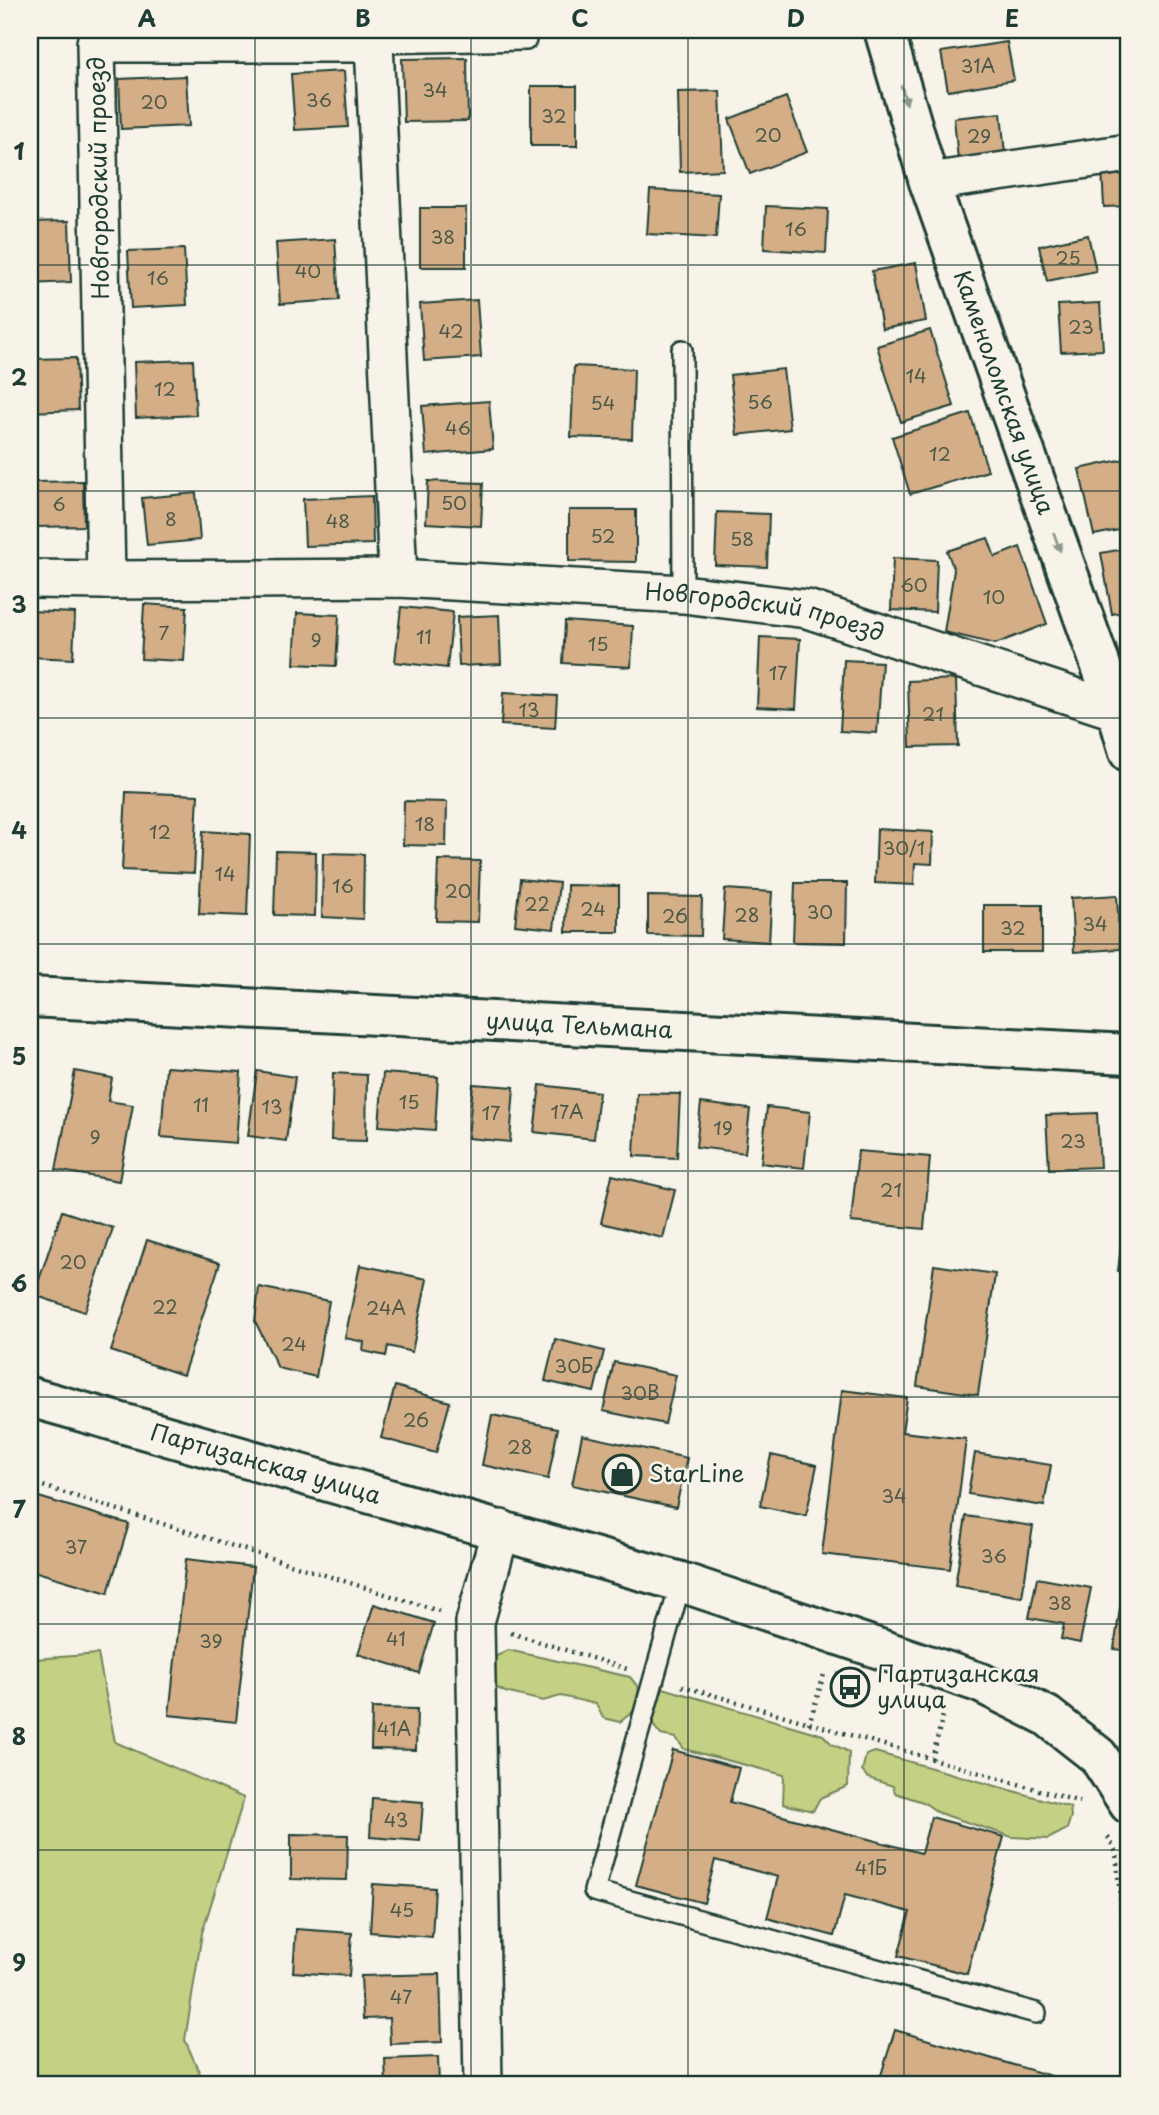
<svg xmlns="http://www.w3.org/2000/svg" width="1159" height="2115" font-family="'Playpen Sans',sans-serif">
	<rect width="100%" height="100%" fill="#f7f3e8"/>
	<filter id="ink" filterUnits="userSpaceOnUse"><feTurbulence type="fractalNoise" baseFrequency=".0143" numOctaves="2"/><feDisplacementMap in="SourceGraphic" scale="14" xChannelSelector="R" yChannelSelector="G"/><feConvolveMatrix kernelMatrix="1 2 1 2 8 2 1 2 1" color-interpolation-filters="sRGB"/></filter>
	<g filter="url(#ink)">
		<!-- green -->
		<g fill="#c4d083" stroke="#72865c" stroke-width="2">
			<polygon points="508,1650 630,1677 639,1688 635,1710 620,1722 603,1718 596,1704 561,1696 543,1701 505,1692 486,1682 495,1657"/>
			<polygon points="98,1654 115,1742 244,1798 202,1933 185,2040 205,2085 30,2085 30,1689 35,1659"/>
			<polygon points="663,1688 823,1735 832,1744 849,1752 848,1786 820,1798 813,1811 783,1804 784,1775 684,1749 676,1738 661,1735 650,1721 656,1694"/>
			<polygon points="875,1752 1070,1807 1071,1816 1067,1829 1048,1839 1012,1837 939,1813 923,1802 895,1793 893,1786 868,1778 862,1771 866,1755"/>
		</g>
		<!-- building -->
		<g fill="#d4ae86" stroke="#1f3d34" stroke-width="2">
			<polygon points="930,30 986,30 932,39"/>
			<polygon points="1007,42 1014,80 948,91 941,52"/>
			<polygon points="467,58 468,121 404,122 402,59"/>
			<polygon points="344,71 348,127 295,130 291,74"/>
			<polygon points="186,76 189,126 121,129 119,79"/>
			<rect x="531" y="86" width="46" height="60"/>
			<polygon points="720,91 723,170 680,172 678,92"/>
			<polygon points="786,97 807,152 750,174 729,119"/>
			<polygon points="1001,113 1005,154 958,160 954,118"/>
			<polygon points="1129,167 1129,206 1104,207 1102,168"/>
			<polygon points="650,190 719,194 716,238 647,234"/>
			<polygon points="766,206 828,209 826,253 764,249"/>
			<rect x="420" y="208" width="46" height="59"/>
			<polygon points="69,221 71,282 30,284 30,222"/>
			<polygon points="1088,235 1096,271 1047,281 1039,246"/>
			<polygon points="335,239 339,300 280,304 276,243"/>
			<polygon points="184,249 187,305 131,308 128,251"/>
			<polygon points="916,263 926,321 882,329 872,271"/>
			<polygon points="477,300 481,357 424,361 420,304"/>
			<polygon points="1100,303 1103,350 1061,352 1058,305"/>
			<polygon points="930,330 954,406 901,422 877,346"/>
			<polygon points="76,358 78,410 30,412 30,359"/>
			<polygon points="193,360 196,415 136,418 134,362"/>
			<polygon points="1125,362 1129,362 1129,409 1126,409"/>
			<polygon points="574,366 634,369 632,439 571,437"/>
			<polygon points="783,369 790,429 737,435 730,375"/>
			<polygon points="489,401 493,449 426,455 422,406"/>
			<polygon points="970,413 988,471 910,494 892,437"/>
			<polygon points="1129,458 1129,528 1094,535 1079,469"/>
			<polygon points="83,481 84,526 36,527 35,482"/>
			<polygon points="428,481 483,483 481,526 426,523"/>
			<polygon points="196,493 200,540 147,545 142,498"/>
			<polygon points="372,496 373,544 305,546 303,499"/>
			<polygon points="569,510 636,510 636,562 569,561"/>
			<polygon points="717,512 769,514 767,567 715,565"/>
			<polygon points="988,538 995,557 1020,547 1047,624 995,644 944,632 954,570 947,551"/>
			<polygon points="1129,548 1129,611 1112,614 1101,553"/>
			<polygon points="893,558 937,560 935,612 891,610"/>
			<polygon points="144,604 187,607 184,661 141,659"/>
			<polygon points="401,607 453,612 447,668 395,662"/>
			<polygon points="30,611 75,613 73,659 30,657"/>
			<polygon points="297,613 339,615 336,666 294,664"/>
			<polygon points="499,615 501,664 459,666 457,617"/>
			<polygon points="565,621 633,626 631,667 563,663"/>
			<polygon points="1124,634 1129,634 1129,672"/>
			<polygon points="760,637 800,639 796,709 757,707"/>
			<polygon points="844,660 882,662 877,733 840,731"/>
			<polygon points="956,679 958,746 910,747 908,681"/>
			<polygon points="503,693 557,696 555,728 501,725"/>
			<polygon points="126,792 198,795 194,873 122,870"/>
			<polygon points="404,801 447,802 446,846 403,845"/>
			<polygon points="877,829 933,832 932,864 915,863 914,885 875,883"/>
			<polygon points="203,831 250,834 247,916 199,914"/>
			<polygon points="276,851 316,852 315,916 274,915"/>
			<polygon points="323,853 364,854 363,919 322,917"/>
			<polygon points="438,860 480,861 478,922 436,921"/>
			<polygon points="520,879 559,883 554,929 515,925"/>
			<polygon points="795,883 847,883 846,943 793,942"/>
			<polygon points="567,885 619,886 619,932 566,932"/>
			<polygon points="725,889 772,892 769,942 722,939"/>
			<polygon points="1117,895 1120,949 1074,952 1071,898"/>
			<polygon points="648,896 702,897 701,936 648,935"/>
			<rect x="984" y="905" width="58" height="47"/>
			<polygon points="166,1067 241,1072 236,1143 161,1137"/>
			<polygon points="75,1071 112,1078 108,1101 133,1105 119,1181 56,1170"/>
			<polygon points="257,1071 295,1077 286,1141 248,1136"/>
			<polygon points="333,1073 367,1075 366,1141 331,1140"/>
			<polygon points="383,1073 438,1077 435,1130 379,1126"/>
			<polygon points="473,1084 514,1087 510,1142 468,1138"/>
			<polygon points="540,1085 599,1092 594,1139 534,1132"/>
			<polygon points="637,1093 680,1094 677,1158 634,1156"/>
			<polygon points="701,1103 750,1109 745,1153 696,1147"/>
			<polygon points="767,1107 810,1112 804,1168 761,1163"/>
			<polygon points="1097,1113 1100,1167 1049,1169 1046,1115"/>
			<polygon points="858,1151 930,1157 924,1229 851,1222"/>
			<polygon points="612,1175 675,1190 663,1238 601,1223"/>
			<polygon points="62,1211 113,1228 85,1312 34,1295"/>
			<polygon points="1125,1213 1129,1213 1129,1273 1118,1271"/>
			<polygon points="147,1240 220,1263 183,1375 111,1351"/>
			<polygon points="360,1265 427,1279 412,1352 388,1346 386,1356 363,1351 364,1342 345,1338"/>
			<polygon points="934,1265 995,1274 978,1395 917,1386"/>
			<polygon points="259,1287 329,1301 316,1377 278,1368 255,1321"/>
			<polygon points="555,1339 604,1351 594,1392 545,1381"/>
			<polygon points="614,1362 676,1375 665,1424 603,1411"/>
			<polygon points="395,1386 450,1402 436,1453 381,1438"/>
			<polygon points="842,1390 907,1398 902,1432 966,1439 950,1569 822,1554"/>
			<polygon points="492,1415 558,1428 548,1479 482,1465"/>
			<polygon points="582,1435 687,1458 676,1507 572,1485"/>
			<polygon points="975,1453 1051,1465 1044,1506 968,1494"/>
			<polygon points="771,1455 817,1465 806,1516 760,1506"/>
			<polygon points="32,1495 129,1524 108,1593 30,1570 30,1503"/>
			<polygon points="966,1516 1033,1526 1022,1597 955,1586"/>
			<polygon points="186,1559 253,1567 236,1722 169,1715"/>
			<polygon points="1037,1578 1091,1588 1080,1643 1061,1639 1064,1624 1029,1618"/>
			<polygon points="374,1604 434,1623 419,1673 358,1654"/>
			<polygon points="1120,1608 1129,1610 1129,1651 1114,1649"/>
			<polygon points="837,1673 866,1682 861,1696 833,1687"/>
			<polygon points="372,1708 417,1709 416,1750 371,1749"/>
			<polygon points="673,1750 739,1768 730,1802 921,1853 931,1817 1004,1837 967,1974 898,1956 910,1912 845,1895 834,1936 767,1918 778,1877 715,1860 704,1903 636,1885"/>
			<polygon points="372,1798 423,1802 420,1841 370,1837"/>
			<polygon points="291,1834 348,1835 347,1880 291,1879"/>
			<polygon points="373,1884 435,1888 432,1937 370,1932"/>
			<polygon points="296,1929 352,1933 349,1976 293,1972"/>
			<polygon points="440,1974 442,2042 390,2044 389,2018 363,2019 361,1976"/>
			<polygon points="895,2030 1068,2081 1066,2085 878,2085"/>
			<polygon points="438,2057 439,2085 386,2085 385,2059"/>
		</g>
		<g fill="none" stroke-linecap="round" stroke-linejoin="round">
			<defs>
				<g id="lane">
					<polyline points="374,43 526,40"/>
					<polyline points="682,350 683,594"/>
					<polyline points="681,1582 594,1891 1036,2013"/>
				</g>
				<g id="street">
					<polyline points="929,182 1129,153"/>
					<path id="s1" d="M30,579L106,580L398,578L683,594L807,609L1117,711"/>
					<polyline points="106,580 96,43 374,43 398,578"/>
					<polyline points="483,2085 475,1622 501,1529"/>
				</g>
				<g id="secondary">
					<path id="s2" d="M884,30L929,182L1117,711L1129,752"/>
					<path id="s3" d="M30,997L1129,1054"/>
					<path id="s4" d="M30,1397L681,1582L981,1683L1047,1716L1098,1756L1129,1804"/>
				</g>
			</defs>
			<!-- lane casing -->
			<use href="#lane" stroke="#1f3d34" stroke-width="24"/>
			<!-- street casing -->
			<use href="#street" stroke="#1f3d34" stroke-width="42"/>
			<!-- secondary casing -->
			<use href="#secondary" stroke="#1f3d34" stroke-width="44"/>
			<!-- path -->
			<g stroke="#1f3d34" stroke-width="4.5" stroke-dasharray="2 5" stroke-linecap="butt">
				<polyline points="30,1482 439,1611"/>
				<polyline points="511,1633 627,1669"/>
				<polyline points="682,1686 1080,1802"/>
				<polyline points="809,1724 825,1671"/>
				<polyline points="932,1759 944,1711"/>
				<polyline points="1108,1837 1116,1852 1129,1997"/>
			</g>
			<!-- lane -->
			<use href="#lane" stroke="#f7f3e8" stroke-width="19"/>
			<!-- street -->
			<use href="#street" stroke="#f7f3e8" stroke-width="37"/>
			<!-- secondary -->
			<use href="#secondary" stroke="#f7f3e8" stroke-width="38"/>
		</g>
		<!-- one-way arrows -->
		<defs><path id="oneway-solid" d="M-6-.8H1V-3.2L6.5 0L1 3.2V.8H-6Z" transform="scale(1.75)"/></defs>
		<g fill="#8b988e">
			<use href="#oneway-solid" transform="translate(904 95) rotate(74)"/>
			<use href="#oneway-solid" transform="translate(1057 542) rotate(70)"/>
		</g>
	</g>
	<!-- grid -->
	<path fill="none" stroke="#1f3d34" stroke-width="2" stroke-opacity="0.55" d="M255,30V2085M471,30V2085M688,30V2085M904,30V2085M30,265H1129M30,491H1129M30,718H1129M30,944H1129M30,1171H1129M30,1397H1129M30,1624H1129M30,1850H1129"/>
	<!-- icons -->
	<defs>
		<symbol id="shop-ring" viewBox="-11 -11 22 22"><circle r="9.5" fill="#f7f3e8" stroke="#1f3d34" stroke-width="1.5"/><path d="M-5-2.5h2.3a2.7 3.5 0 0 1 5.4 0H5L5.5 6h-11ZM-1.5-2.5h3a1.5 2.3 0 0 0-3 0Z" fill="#1f3d34"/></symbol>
		<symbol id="bus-ring" viewBox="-11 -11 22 22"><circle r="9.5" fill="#f7f3e8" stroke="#1f3d34" stroke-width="1.5"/><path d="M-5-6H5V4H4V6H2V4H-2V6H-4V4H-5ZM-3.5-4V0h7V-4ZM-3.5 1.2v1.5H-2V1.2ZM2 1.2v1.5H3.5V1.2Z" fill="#1f3d34"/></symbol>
	</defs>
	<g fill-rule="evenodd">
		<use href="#shop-ring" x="600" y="1452" width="44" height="44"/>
		<use href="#bus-ring" x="828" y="1665" width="44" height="44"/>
	</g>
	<g text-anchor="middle" stroke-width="5" stroke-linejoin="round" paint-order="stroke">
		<!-- number labels -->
		<g font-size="19" fill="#4c5948">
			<text x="978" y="73">31А</text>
			<text x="435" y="97">34</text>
			<text x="319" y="107">36</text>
			<text x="154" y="109">20</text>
			<text x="554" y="123">32</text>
			<text x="768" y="142">20</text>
			<text x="979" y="143">29</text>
			<text x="796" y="236">16</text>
			<text x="443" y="244">38</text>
			<text x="1068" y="265">25</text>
			<text x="308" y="278">40</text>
			<text x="158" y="285">16</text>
			<text x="1081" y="334">23</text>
			<text x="451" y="338">42</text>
			<text x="916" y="383">14</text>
			<text x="165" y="396">12</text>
			<text x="760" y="409">56</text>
			<text x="603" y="410">54</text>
			<text x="458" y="435">46</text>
			<text x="940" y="461">12</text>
			<text x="454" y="510">50</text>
			<text x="59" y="511">6</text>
			<text x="171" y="526">8</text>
			<text x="338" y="528">48</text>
			<text x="603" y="543">52</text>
			<text x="742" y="546">58</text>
			<text x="914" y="592">60</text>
			<text x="994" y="604">10</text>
			<text x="164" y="640">7</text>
			<text x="424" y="644">11</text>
			<text x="316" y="647">9</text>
			<text x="598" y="651">15</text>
			<text x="778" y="680">17</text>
			<text x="529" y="717">13</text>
			<text x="933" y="721">21</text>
			<text x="425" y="831">18</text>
			<text x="160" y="839">12</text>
			<text x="904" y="855">30/1</text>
			<text x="225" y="881">14</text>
			<text x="343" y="893">16</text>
			<text x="458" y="898">20</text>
			<text x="537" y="911">22</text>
			<text x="593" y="916">24</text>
			<text x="820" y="919">30</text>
			<text x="747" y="922">28</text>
			<text x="675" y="923">26</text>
			<text x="1095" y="931">34</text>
			<text x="1013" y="935">32</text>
			<text x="409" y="1109">15</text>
			<text x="201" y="1112">11</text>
			<text x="272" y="1114">13</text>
			<text x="567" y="1119">17А</text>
			<text x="491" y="1120">17</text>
			<text x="723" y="1135">19</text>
			<text x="95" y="1144">9</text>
			<text x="1073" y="1148">23</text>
			<text x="891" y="1197">21</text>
			<text x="73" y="1269">20</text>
			<text x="165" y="1314">22</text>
			<text x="386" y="1315">24А</text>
			<text x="294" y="1351">24</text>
			<text x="574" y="1373">30Б</text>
			<text x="640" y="1400">30В</text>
			<text x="416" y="1427">26</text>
			<text x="520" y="1454">28</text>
			<text x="894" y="1503">34</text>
			<text x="76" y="1554">37</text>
			<text x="994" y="1563">36</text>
			<text x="1060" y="1610">38</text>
			<text x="396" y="1646">41</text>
			<text x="211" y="1648">39</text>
			<text x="394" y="1736">41А</text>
			<text x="396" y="1827">43</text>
			<text x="871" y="1875">41Б</text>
			<text x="402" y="1917">45</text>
			<text x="401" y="2004">47</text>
		</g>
		<!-- street labels -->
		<g font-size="23" fill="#1f3d34" stroke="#f7f3e8">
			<text transform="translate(99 178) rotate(-91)" y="8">Новгородский проезд</text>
			<text dy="8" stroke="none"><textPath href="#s2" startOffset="382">Каменоломская улица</textPath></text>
			<text dy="8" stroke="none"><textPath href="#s1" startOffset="737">Новгородский проезд</textPath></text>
			<text dy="8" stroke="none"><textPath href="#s3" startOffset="550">улица Тельмана</textPath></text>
			<text dy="8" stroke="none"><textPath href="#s4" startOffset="245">Партизанская улица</textPath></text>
		</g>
		<!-- poi labels -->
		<g font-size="23" fill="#1f3d34" stroke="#f7f3e8" text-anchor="start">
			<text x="649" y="1482">StarLine</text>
			<text x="877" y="1682">Партизанская<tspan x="877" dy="26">улица</tspan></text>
		</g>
	</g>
	<!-- margin -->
	<rect width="1159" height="2115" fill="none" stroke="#f7f3e8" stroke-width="77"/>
	<rect x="38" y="38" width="1082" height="2038" fill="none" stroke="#1f3d34" stroke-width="2.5"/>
	<g font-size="23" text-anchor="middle" font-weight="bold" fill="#1f3d34">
		<text x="147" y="27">A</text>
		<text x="363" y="27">B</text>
		<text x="580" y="27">C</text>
		<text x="796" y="27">D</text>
		<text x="1012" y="27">E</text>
		<text x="19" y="160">1</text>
		<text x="19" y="386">2</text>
		<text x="19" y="613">3</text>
		<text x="19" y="839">4</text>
		<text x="19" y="1065">5</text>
		<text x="19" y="1292">6</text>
		<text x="19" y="1518">7</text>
		<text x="19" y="1745">8</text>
		<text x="19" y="1971">9</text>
	</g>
</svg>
